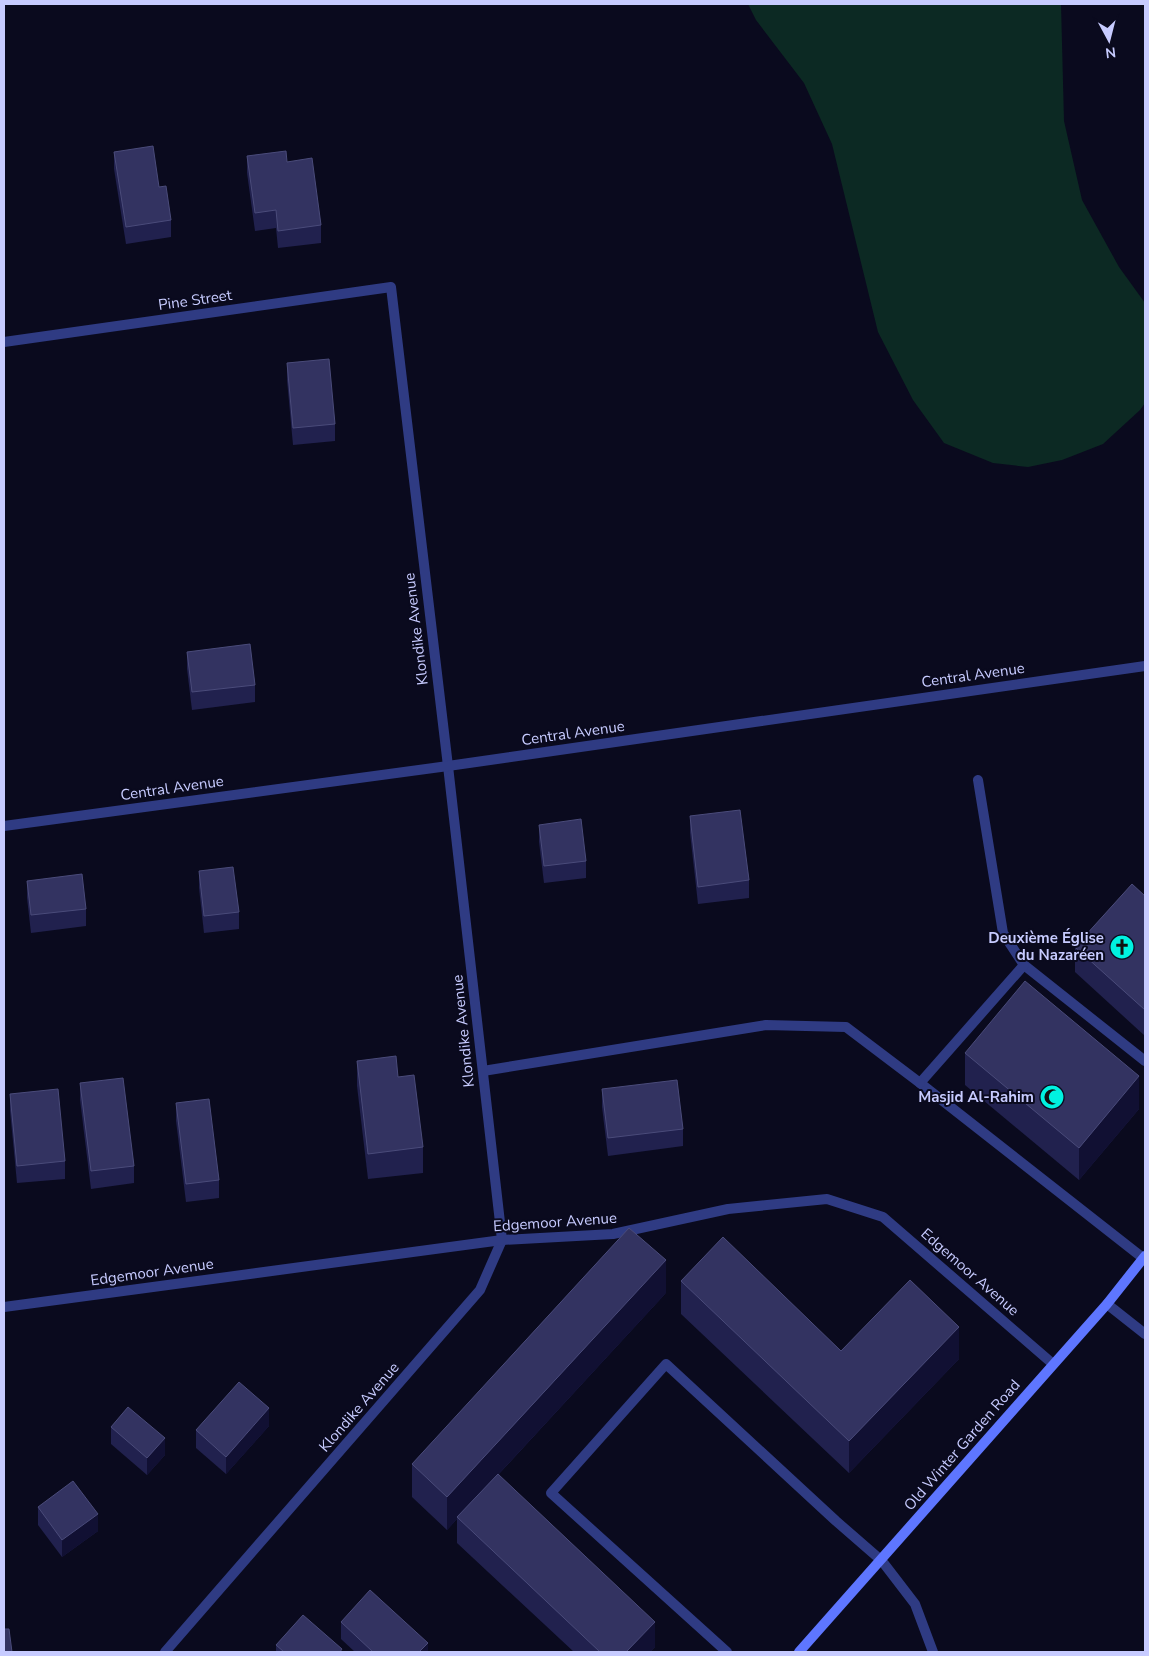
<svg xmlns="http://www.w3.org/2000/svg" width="1149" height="1656" font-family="'Nunito Sans',sans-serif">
	<rect width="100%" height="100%" fill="#0a0a1e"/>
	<!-- green -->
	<polygon fill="#0c2923" points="748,4 1061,4 1064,121 1082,200 1119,267 1145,303 1145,403 1140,410 1103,444 1062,460 1028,467 993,463 944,443 913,400 878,332 832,144 804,83 756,20"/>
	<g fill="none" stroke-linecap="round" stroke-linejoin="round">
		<!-- lane -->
		<g stroke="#2f3b83" stroke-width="10">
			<polyline points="978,780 1003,933 1024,965 1145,1061"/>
			<polyline points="1024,965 920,1083 1143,1258"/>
			<polyline points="483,1071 766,1025 846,1027 920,1083"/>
			<polyline points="727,1652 551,1493 666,1364 836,1521 882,1561"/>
		</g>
		<!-- street -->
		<g stroke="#2f3b83" stroke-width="10">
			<polyline points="4,342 391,287 448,766 502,1240 480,1290 165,1652"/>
			<polyline points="4,826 448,766 1145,666"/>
			<polyline points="1107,1304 1145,1334"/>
			<polyline points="4,1307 502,1240 613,1234 728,1209 827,1199 883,1217 1053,1364"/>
			<polyline points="882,1561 915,1604 933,1652"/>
		</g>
		<!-- secondary -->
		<polyline stroke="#5e76ff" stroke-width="10" points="799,1652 1107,1304 1145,1256"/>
	</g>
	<!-- wall -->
	<g fill="#21214e">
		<polygon points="114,152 159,187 171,220 171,237 126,244 114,169"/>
		<polygon points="247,156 287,162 321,225 321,243 278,248 276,228 255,231 247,173"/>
		<polygon points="287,363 335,424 335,441 293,445 287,380"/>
		<polygon points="187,652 255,685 255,702 192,710 187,669"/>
		<polygon points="690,816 749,880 749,898 698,904 690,833"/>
		<polygon points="539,825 586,861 586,878 544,883 539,842"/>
		<polygon points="199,871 239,912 239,929 204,933 199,888"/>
		<polygon points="27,881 86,909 86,926 31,933 27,898"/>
		<polygon points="1145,896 1145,1036 1075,972 1075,947"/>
		<polygon points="965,1053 1139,1109 1079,1180 965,1085"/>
		<polygon points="357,1061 398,1077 423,1147 423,1173 368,1179 357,1086"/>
		<polygon points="80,1083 134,1166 134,1183 91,1189 80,1100"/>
		<polygon points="602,1089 683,1129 683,1146 608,1156 602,1107"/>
		<polygon points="10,1094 65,1161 65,1179 17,1183 10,1111"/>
		<polygon points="176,1103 219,1180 219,1198 186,1202 176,1121"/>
		<polygon points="681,1281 841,1351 959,1359 849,1473 681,1314"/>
		<polygon points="666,1293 498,1475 655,1647 650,1652 574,1652 457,1543 457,1519 447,1530 412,1497 412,1464"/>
		<polygon points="269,1426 226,1474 196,1448 196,1430"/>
		<polygon points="111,1427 165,1455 147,1475 111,1444"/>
		<polygon points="38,1507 98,1531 62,1557 38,1525"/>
		<polygon points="341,1622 428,1652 355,1652 341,1639"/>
		<polygon points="276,1645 342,1652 276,1652"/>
	</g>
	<!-- shaded-wall -->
	<g fill="#111033">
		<polygon points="1139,1076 1139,1109 1079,1180 1079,1148"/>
		<polygon points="666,1260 666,1293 458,1518 457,1517 457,1519 447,1530 447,1497"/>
		<polygon points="959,1327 959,1359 849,1473 849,1441"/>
		<polygon points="269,1408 269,1426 226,1474 226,1457"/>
		<polygon points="165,1438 165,1455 147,1475 147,1458"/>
		<polygon points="98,1514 98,1531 62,1557 62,1540"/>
		<polygon points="655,1622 655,1647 650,1652 626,1652"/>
		<polygon points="428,1643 428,1652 419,1652"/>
	</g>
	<!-- building -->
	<g fill="#333361" stroke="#4a4b7a">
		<polygon points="153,146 159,187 166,186 171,220 126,227 114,152"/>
		<polygon points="286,151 287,162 312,158 321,225 278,231 276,210 255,213 247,156"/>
		<polygon points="329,359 335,424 293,428 287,363"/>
		<polygon points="250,644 255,685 192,692 187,652"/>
		<polygon points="740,810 749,880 698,887 690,816"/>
		<polygon points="581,819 586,861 544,866 539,825"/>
		<polygon points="233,867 239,912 204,916 199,871"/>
		<polygon points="82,874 86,909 31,915 27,881"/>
		<polygon points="1132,884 1145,896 1145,1010 1075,947"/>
		<polygon points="1025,981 1139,1076 1079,1148 965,1053"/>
		<polygon points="396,1056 398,1077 414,1075 423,1147 368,1154 357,1061"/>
		<polygon points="123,1078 134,1166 91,1171 80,1083"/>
		<polygon points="677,1080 683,1129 608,1138 602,1089"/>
		<polygon points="58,1089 65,1161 17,1166 10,1094"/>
		<polygon points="209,1099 219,1180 186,1184 176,1103"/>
		<polygon points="629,1228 666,1260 447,1497 412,1464"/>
		<polygon points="723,1237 841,1351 910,1280 959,1327 849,1441 681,1281"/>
		<polygon points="239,1382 269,1408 226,1457 196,1430"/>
		<polygon points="128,1407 165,1438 147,1458 111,1427"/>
		<polygon points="498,1474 655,1622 626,1652 600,1652 457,1517"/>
		<polygon points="73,1481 98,1514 62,1540 38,1507"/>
		<polygon points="370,1590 428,1643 419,1652 373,1652 341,1622"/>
		<polygon points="303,1615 342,1649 340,1652 284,1652 276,1645"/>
		<polygon points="4,1629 9,1629 12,1652 4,1652"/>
	</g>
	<!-- icons -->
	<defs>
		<symbol id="church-disc" viewBox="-11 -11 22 22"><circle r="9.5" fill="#00f2e0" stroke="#0a0a1e"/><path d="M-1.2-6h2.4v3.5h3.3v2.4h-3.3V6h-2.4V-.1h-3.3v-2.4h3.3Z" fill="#111"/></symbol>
		<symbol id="mosque-disc" viewBox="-11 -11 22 22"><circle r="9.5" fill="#00f2e0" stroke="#0a0a1e"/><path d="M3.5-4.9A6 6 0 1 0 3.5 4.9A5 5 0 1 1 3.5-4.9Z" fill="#111"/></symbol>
	</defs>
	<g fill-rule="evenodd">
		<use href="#church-disc" x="1108" y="933" width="28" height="28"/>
		<use href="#mosque-disc" x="1038" y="1083" width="28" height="28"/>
	</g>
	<g text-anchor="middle" stroke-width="4" stroke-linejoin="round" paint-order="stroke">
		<!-- street labels -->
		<g font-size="15" fill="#c7cbff" stroke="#0a0a1e">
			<text transform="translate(195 300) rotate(-8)" y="5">Pine Street</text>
			<text transform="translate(416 629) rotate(-97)" y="5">Klondike Avenue</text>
			<text transform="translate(973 675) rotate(-8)" y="5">Central Avenue</text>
			<text transform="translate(573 733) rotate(-8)" y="5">Central Avenue</text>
			<text transform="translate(172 788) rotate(-8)" y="5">Central Avenue</text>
			<text transform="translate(463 1031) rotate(-96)" y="5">Klondike Avenue</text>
			<text transform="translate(555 1222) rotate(-4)" y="5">Edgemoor Avenue</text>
			<text transform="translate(152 1272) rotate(-8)" y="5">Edgemoor Avenue</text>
			<text transform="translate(970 1272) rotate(41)" y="5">Edgemoor Avenue</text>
			<text transform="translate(359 1407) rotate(-49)" y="5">Klondike Avenue</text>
			<text transform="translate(962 1445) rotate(-49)" y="5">Old Winter Garden Road</text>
		</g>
		<!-- poi labels -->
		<g font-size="15" font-weight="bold" fill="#c7cbff" stroke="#0a0a1e" text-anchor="end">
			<text x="1104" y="943">Deuxième Église<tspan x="1104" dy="17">du Nazaréen</tspan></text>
			<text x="1034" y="1102">Masjid Al-Rahim</text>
		</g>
	</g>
	<!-- border -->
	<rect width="1149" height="1656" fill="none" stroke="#c7cbff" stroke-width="10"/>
	<!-- north arrow -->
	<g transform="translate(1109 40) rotate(173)" stroke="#0a0a1e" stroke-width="4" paint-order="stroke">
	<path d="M0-4L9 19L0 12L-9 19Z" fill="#c7cbff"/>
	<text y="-8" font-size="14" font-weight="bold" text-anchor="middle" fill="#c7cbff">N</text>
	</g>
</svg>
